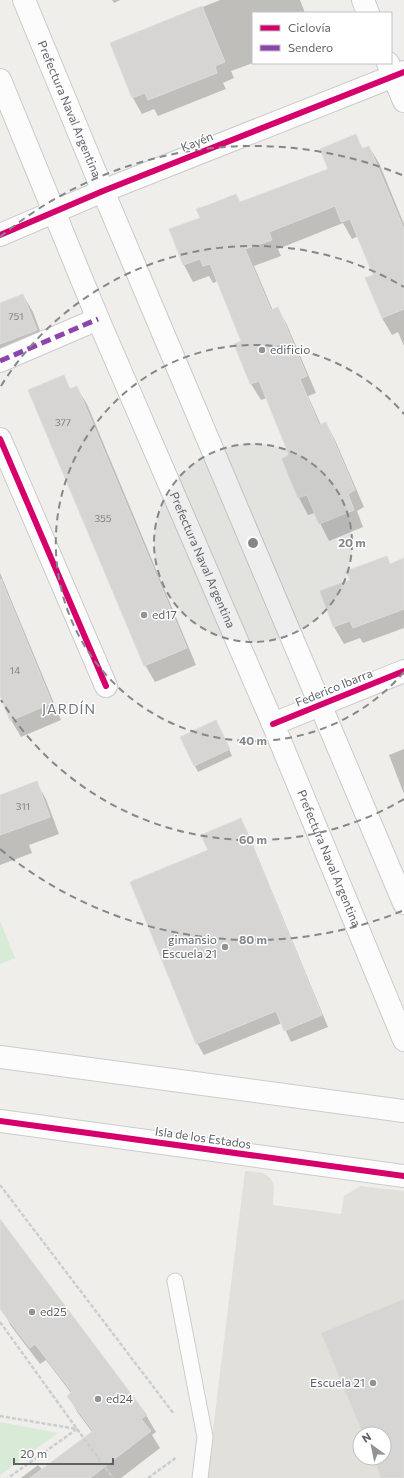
<svg xmlns="http://www.w3.org/2000/svg" width="404" height="1478" font-family="Commissioner,sans-serif">
	<rect width="100%" height="100%" fill="#efeeea"/>
	<!-- education -->
	<path fill="#e2e0da" fill-rule="evenodd" d="M245,1171L259,1172L265,1174L271,1179L274,1186L273,1205L341,1214L344,1196L360,1186L404,1191V1478H207ZM360,1434H384V1458H360Z"/>
	<!-- green -->
	<g fill="#d8ebd6">
		<polygon points="0,921 15,958 0,964"/>
		<polygon points="0,1422 58,1433 0,1475"/>
	</g>
	<!-- shadow -->
	<g fill="#0003">
		<polygon points="112,0 120,0 114,3"/>
		<polygon points="220,0 300,0 305,13 253,13 253,63 231,71 234,78 223,83 226,89 158,116 154,109 142,114 133,98 111,44"/>
		<polygon points="356,136 363,149 369,147 379,163 404,224 404,346 398,332 392,335 382,318 367,279 374,276 358,236 352,239 343,223 278,249 281,256 254,266 273,311 278,309 287,325 316,393 308,396 321,425 326,423 335,440 364,507 357,511 363,527 329,541 315,513 308,515 299,498 283,459 291,456 267,398 261,400 251,384 235,345 243,342 218,281 213,283 209,276 193,282 184,265 171,230 330,169"/>
		<polygon points="23,295 33,312 46,347 0,370 0,304"/>
		<polygon points="63,377 71,390 77,388 87,404 196,665 155,682 145,665"/>
		<polygon points="386,558 390,565 404,559 404,628 363,643 360,638 344,644 334,627 321,591 351,580"/>
		<polygon points="0,573 61,720 21,737 11,720 0,694"/>
		<polygon points="220,728 232,756 198,772 195,766"/>
		<polygon points="404,749 404,794 389,755"/>
		<polygon points="36,782 46,799 59,834 29,845 32,853 0,865 0,796"/>
		<polygon points="241,819 247,831 328,1027 291,1042 282,1023 204,1055 197,1043 209,851"/>
		<polygon points="0,1234 146,1415 156,1432 152,1435 160,1448 121,1478 21,1478 38,1465 43,1470 92,1432 78,1413 68,1396 71,1393 46,1360 40,1364 11,1326 2,1309 0,1300"/>
	</g>
	<!-- building -->
	<g fill="#d6d5d3" stroke="#deddd9">
		<polygon points="202,6 225,62 215,66 217,73 148,100 145,93 132,98 110,43"/>
		<polygon points="356,134 362,149 369,146 404,229 404,309 382,318 365,278 373,275 350,219 341,222 335,206 269,232 272,240 245,249 271,310 278,307 307,376 300,379 319,425 326,422 355,490 348,494 354,510 319,524 307,495 298,498 282,459 289,455 259,381 250,384 234,344 241,341 210,264 203,266 200,259 183,265 169,229 200,218 196,209 211,204 236,194 240,202 328,169 320,149"/>
		<polygon points="23,294 37,330 0,344 0,303"/>
		<polygon points="64,375 70,389 77,386 187,648 144,666 28,390"/>
		<polygon points="387,556 390,564 404,558 404,609 353,628 350,621 333,627 320,591 350,580 346,571"/>
		<polygon points="0,579 1,579 52,703 10,721 0,695"/>
		<polygon points="216,720 230,749 194,766 180,737"/>
		<polygon points="37,781 50,817 0,835 0,795"/>
		<polygon points="241,818 322,1015 284,1031 276,1011 196,1044 130,882 208,850 201,835"/>
		<polygon points="0,1219 147,1415 141,1419 151,1431 90,1478 30,1478 93,1431 67,1396 72,1392 35,1344 30,1348 0,1309"/>
		<polygon points="404,1299 404,1478 381,1478 373,1458 384,1458 384,1434 363,1434 321,1333"/>
	</g>
	<g fill="none" stroke-linecap="round" stroke-linejoin="round">
		<defs>
			<polyline id="service" points="175,1281 205,1437 200,1478"/>
			<g id="minor">
				<polyline points="363,0 368,13"/>
				<polyline points="388,63 404,101"/>
				<polyline points="0,235 103,191 404,72"/>
				<polyline points="0,361 98,319"/>
				<polyline points="0,439 106,686"/>
				<polyline points="273,724 404,671"/>
				<polyline points="0,1057 404,1111"/>
				<polyline points="0,1121 404,1176"/>
			</g>
			<g id="secondary">
				<path id="s1" d="M24,0L103,191L404,903"/>
				<path id="s2" d="M0,80L98,319L273,724L404,1040"/>
			</g>
		</defs>
		<!-- service casing -->
		<use href="#service" stroke="#cbcccc" stroke-width="17"/>
		<!-- minor casing -->
		<use href="#minor" stroke="#cbcccc" stroke-width="24"/>
		<!-- secondary casing -->
		<use href="#secondary" stroke="#cacacb" stroke-width="24"/>
		<!-- path -->
		<g stroke="#cacfcc" stroke-width="2.5" stroke-dasharray="4 2" stroke-linecap="butt">
			<polyline points="0,1185 174,1414"/>
			<polyline points="0,1322 77,1429 8,1478"/>
			<polyline points="0,1416 77,1429 113,1478"/>
			<polyline points="148,1478 177,1457"/>
		</g>
		<!-- service -->
		<use href="#service" stroke="#fdfcfc" stroke-width="15"/>
		<!-- minor -->
		<use href="#minor" stroke="#fdfcfc" stroke-width="22"/>
		<!-- secondary -->
		<use href="#secondary" stroke="#fdfcfc" stroke-width="22"/>
		<!-- quiet -->
		<polyline stroke="#8e44ad" stroke-width="5" stroke-dasharray="10 5" stroke-linecap="butt" points="0,361 98,319"/>
		<defs>
			<g id="cycleway">
				<polyline points="0,235 103,191 404,72"/>
				<polyline points="0,439 106,686"/>
				<polyline points="273,724 404,671"/>
				<polyline points="0,1121 404,1176"/>
			</g>
		</defs>
		<!-- cycleway casing -->
		<use href="#cycleway" stroke="#fff" stroke-width="8"/>
		<!-- cycleway -->
		<use href="#cycleway" stroke="#d6006c" stroke-width="6"/>
	</g>
	<!-- distance rings -->
	<circle cx="253" cy="543" r="99" fill="#84888a" fill-opacity=".12"/>
	<g fill="none" stroke="#84888a" stroke-width="2" stroke-dasharray="7 5">
		<circle cx="253" cy="543" r="99"/>
		<path d="M404 672A198 198 0 1 1 404 414"/>
		<path d="M404 799A297 297 0 0 1 1 700M1 386A297 297 0 0 1 404 287"/>
		<path d="M402 911A397 397 0 0 1 0 849M0 237A397 397 0 0 1 402 175"/>
	</g>
	<!-- markers -->
	<g fill="#919496" stroke="#fff" stroke-width="1.5">
		<circle cx="262" cy="350" r="4"/>
		<circle cx="144" cy="615" r="4"/>
		<circle cx="225" cy="947" r="4"/>
		<circle cx="32" cy="1312" r="4"/>
		<circle cx="373" cy="1383" r="4"/>
		<circle cx="98" cy="1399" r="4"/>
	</g>
	<g text-anchor="middle" stroke-width="3" stroke-linejoin="round" paint-order="stroke">
		<!-- number labels -->
		<g font-size="10" fill="#7e8184">
			<text x="16" y="320">751</text>
			<text x="63" y="426">377</text>
			<text x="103" y="522">355</text>
			<text x="15" y="674">14</text>
			<text x="23" y="810">311</text>
		</g>
		<!-- street labels -->
		<g font-size="12" fill="#5f6368" stroke="#fff">
			<text dy="4" stroke="none"><textPath href="#s1" startOffset="118">Prefectura Naval Argentina</textPath></text>
			<text transform="translate(197 142) rotate(-22)" y="4">Kayén</text>
			<text dy="4" stroke="none"><textPath href="#s2" startOffset="521">Prefectura Naval Argentina</textPath></text>
			<text transform="translate(334 688) rotate(-22)" y="4">Federico Ibarra</text>
			<text dy="4" stroke="none"><textPath href="#s2" startOffset="845">Prefectura Naval Argentina</textPath></text>
			<text transform="translate(203 1138) rotate(8)" y="4">Isla de los Estados</text>
		</g>
		<!-- poi labels -->
		<g font-size="12" fill="#5f6368" stroke="#fff" text-anchor="start">
			<text x="270" y="354">edificio</text>
			<text x="152" y="619">ed17</text>
			<text x="217" y="944" text-anchor="end">gimansio<tspan x="217" dy="14">Escuela 21</tspan></text>
			<text x="40" y="1316">ed25</text>
			<text x="365" y="1387" text-anchor="end">Escuela 21</text>
			<text x="106" y="1403">ed24</text>
		</g>
		<!-- quarter labels -->
		<g font-size="14" letter-spacing="1" fill="#70757a" stroke="#fff">
			<text x="69" y="714">JARDÍN</text>
		</g>
	</g>
	<circle cx="253" cy="543" r="6" fill="#84888a" stroke="#fff" stroke-width="2"/>
	<g font-size="12" text-anchor="middle" font-weight="bold" fill="#84888a" stroke="#fff" stroke-width="3" stroke-linejoin="round" paint-order="stroke">
		<text x="352" y="547">20 m</text>
		<text x="253" y="745">40 m</text>
		<text x="253" y="844">60 m</text>
		<text x="253" y="944">80 m</text>
	</g>
	<!-- legend -->
	<rect x="252" y="12" width="140" height="52" fill="#ffffff" stroke="#bfc1c3"/>
	<rect x="260" y="25" width="20" height="6" fill="#d6006c" stroke="#bfc1c3"/>
	<text x="288" y="32" font-size="12" fill="#5f6368">Ciclovía</text>
	<rect x="260" y="45" width="20" height="6" fill="#8e44ad" stroke="#bfc1c3"/>
	<text x="288" y="52" font-size="12" fill="#5f6368">Sendero</text>
	<!-- north arrow -->
	<g transform="translate(372 1446) rotate(327)"><circle r="19" fill="#ffffff" stroke="#bfc1c3"/>
	<path d="M0-3L7 15L0 10L-7 15Z" fill="#919496"/>
	<text y="-6" font-size="11" font-weight="bold" text-anchor="middle" fill="#5f6368">N</text>
	</g>
	<!-- scale -->
	<path d="M14 1458v6h99v-6" fill="none" stroke="#5f6368" stroke-width="2"/>
	<text x="20" y="1458" font-size="12" fill="#5f6368" stroke="#ffffff" stroke-width="3" paint-order="stroke">20 m</text>
</svg>
